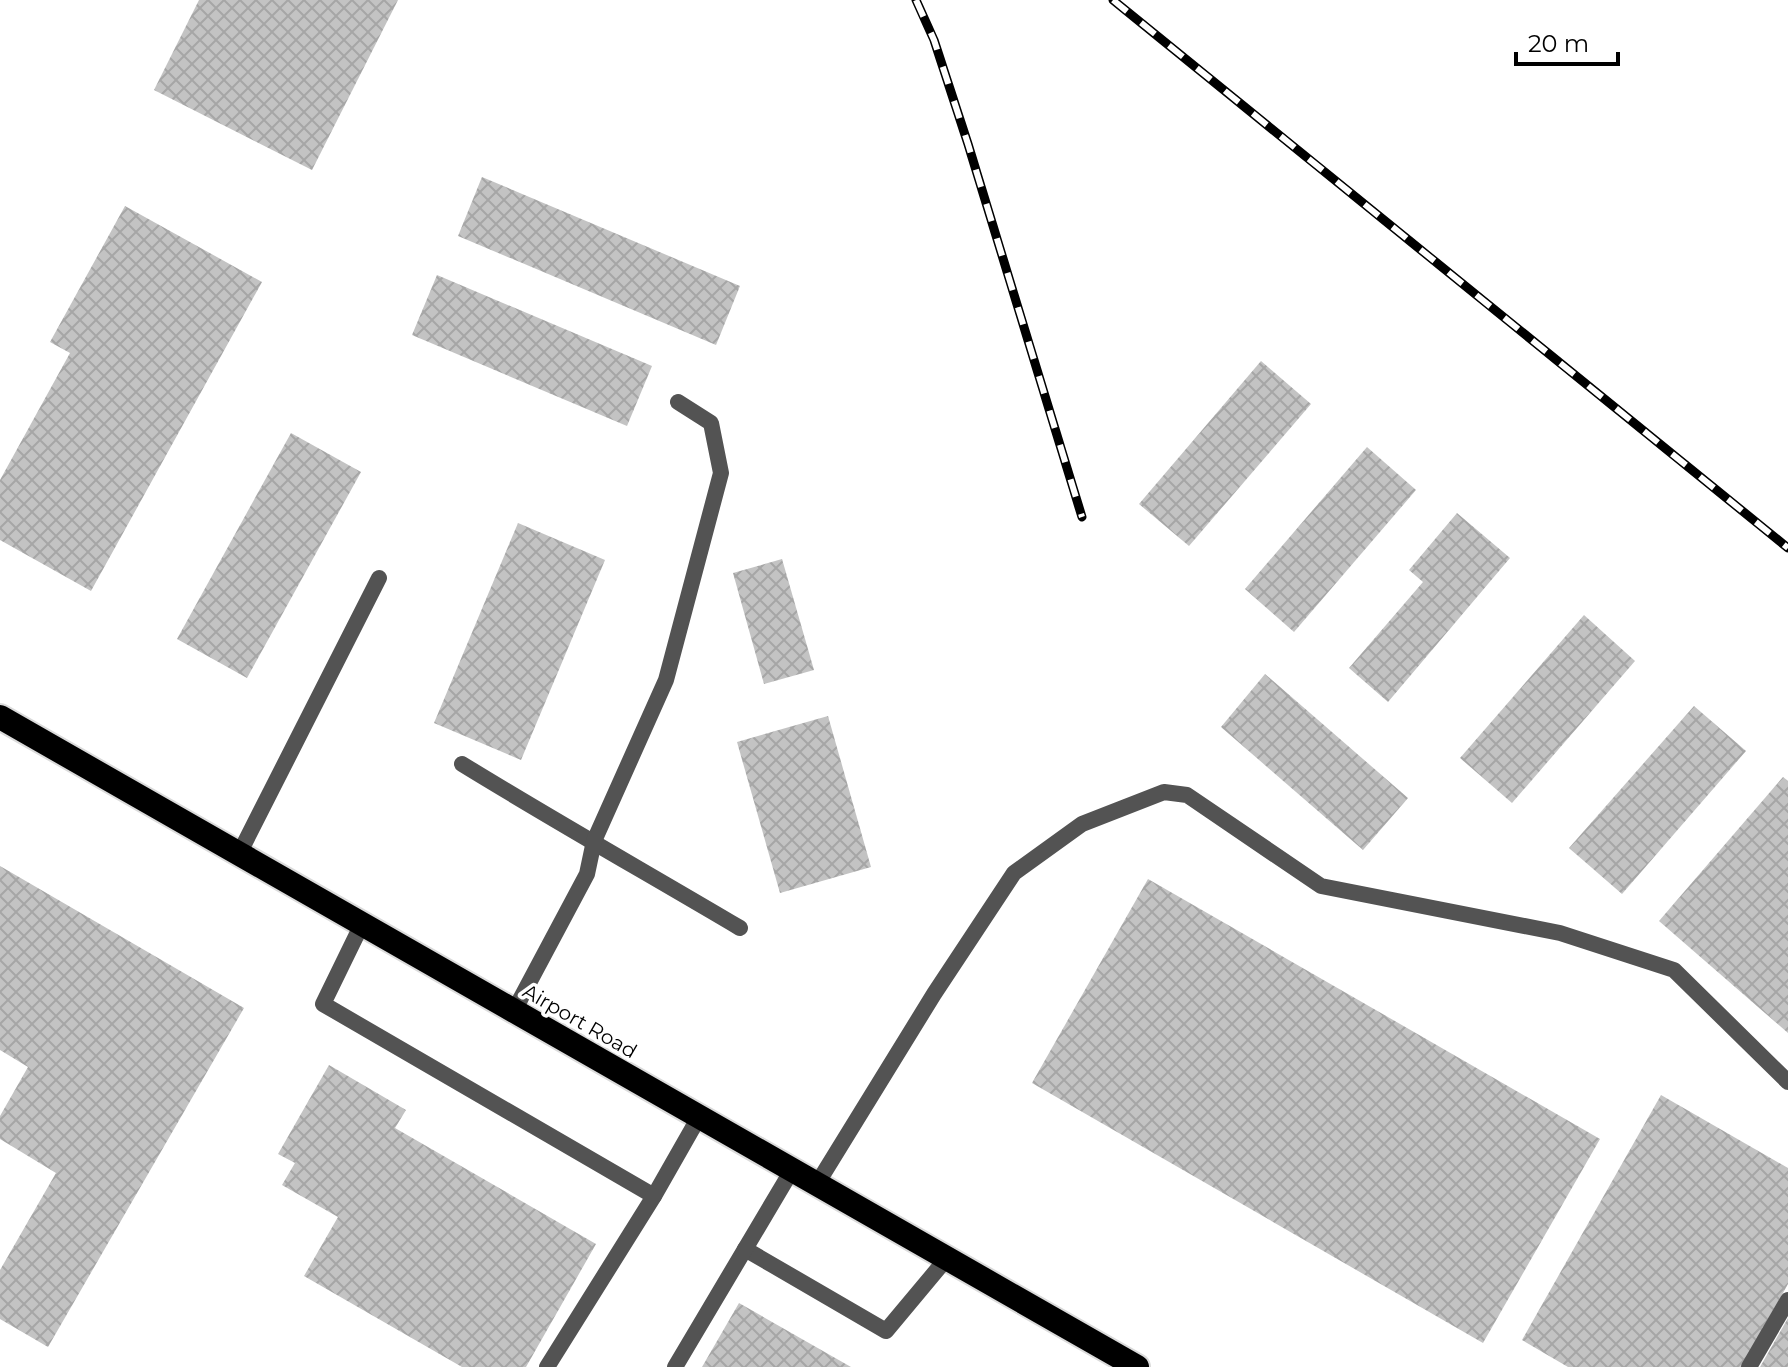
<svg xmlns="http://www.w3.org/2000/svg" width="1788" height="1367" font-family="Montserrat,sans-serif">
	<defs>
		<pattern id="building-cross-hatch" width="8" height="8" patternUnits="userSpaceOnUse" patternTransform="scale(2)"><rect width="8" height="8" fill="#c3c3c3"/><path d="M0 0l8 8M0 8l8-8" fill="none" stroke="#a6a6a6"/></pattern>
	</defs>
	<rect width="100%" height="100%" fill="#fff"/>
	<!-- building -->
	<g fill="url(#building-cross-hatch)">
		<polygon points="199,0 398,0 312,170 154,90"/>
		<polygon points="482,177 740,286 716,345 458,236"/>
		<polygon points="125,206 262,282 91,591 0,540 0,480 70,353 50,342"/>
		<polygon points="437,275 652,366 627,426 412,335"/>
		<polygon points="1261,361 1311,404 1189,546 1139,504"/>
		<polygon points="291,433 361,472 247,678 177,639"/>
		<polygon points="1367,447 1416,490 1294,632 1245,589"/>
		<polygon points="1457,513 1510,558 1388,702 1349,668 1423,582 1409,570"/>
		<polygon points="518,523 605,560 521,760 434,723"/>
		<polygon points="782,559 814,670 764,684 733,573"/>
		<polygon points="1584,615 1635,661 1512,803 1460,758"/>
		<polygon points="1265,674 1408,798 1363,850 1221,727"/>
		<polygon points="1694,706 1746,751 1622,894 1569,848"/>
		<polygon points="828,716 871,867 780,893 737,742"/>
		<polygon points="1783,777 1788,781 1788,1033 1659,921"/>
		<polygon points="0,866 244,1008 48,1347 0,1319 0,1270 56,1173 0,1139 0,1116 28,1067 0,1050"/>
		<polygon points="1148,879 1600,1139 1483,1343 1032,1083"/>
		<polygon points="329,1065 406,1110 395,1128 596,1244 526,1367 462,1367 304,1276 338,1217 282,1185 295,1163 278,1154"/>
		<polygon points="1661,1095 1788,1168 1788,1284 1741,1367 1568,1367 1522,1340"/>
		<polygon points="739,1303 851,1367 702,1367"/>
		<polygon points="1788,1318 1788,1367 1760,1367"/>
	</g>
	<g fill="none" stroke-linecap="round" stroke-linejoin="round">
		<defs>
			<polyline id="highway" points="0,717 1137,1367"/>
		</defs>
		<!-- highway casing -->
		<use href="#highway" stroke="#dbdbdb" stroke-width="28"/>
		<!-- lane -->
		<g stroke="#535353" stroke-width="16">
			<path d="M462,764C553,820 647,873 740,928"/>
			<polyline points="239,854 379,578"/>
			<polyline points="362,924 323,1004 654,1196 699,1117"/>
			<polyline points="514,1011 587,874 594,841 666,680 721,473 711,423 678,402"/>
			<polyline points="817,1184 934,994 1014,873 1082,824 1164,792 1187,795 1321,886 1560,933 1674,970 1788,1082"/>
			<polyline points="745,1249 886,1331 947,1258"/>
			<polyline points="547,1367 654,1196"/>
			<polyline points="675,1367 792,1170"/>
			<polyline points="1749,1367 1788,1300"/>
		</g>
		<!-- highway -->
		<use href="#highway" stroke="#000" stroke-width="24"/>
		<defs>
			<g id="rail">
				<polyline points="916,0 934,40 968,144 1082,517"/>
				<polyline points="1113,0 1788,548"/>
			</g>
		</defs>
		<!-- rail casing -->
		<use href="#rail" stroke="#000" stroke-width="9"/>
		<!-- rail -->
		<use href="#rail" stroke="#fff" stroke-width="6" stroke-dasharray="18" stroke-linecap="butt"/>
	</g>
	<g text-anchor="middle" stroke-width="7" stroke-linejoin="round" paint-order="stroke">
		<!-- street labels -->
		<g font-size="20" fill="#000" stroke="#fff">
			<text transform="translate(580 1021) rotate(30)" y="7">Airport Road</text>
		</g>
	</g>
	<!-- scale -->
	<path d="M1516 52v12h102v-12" fill="none" stroke="#000000" stroke-width="4"/>
	<text x="1528" y="52" font-size="24" fill="#000000" stroke="#ffffff" stroke-width="6" paint-order="stroke">20 m</text>
</svg>
